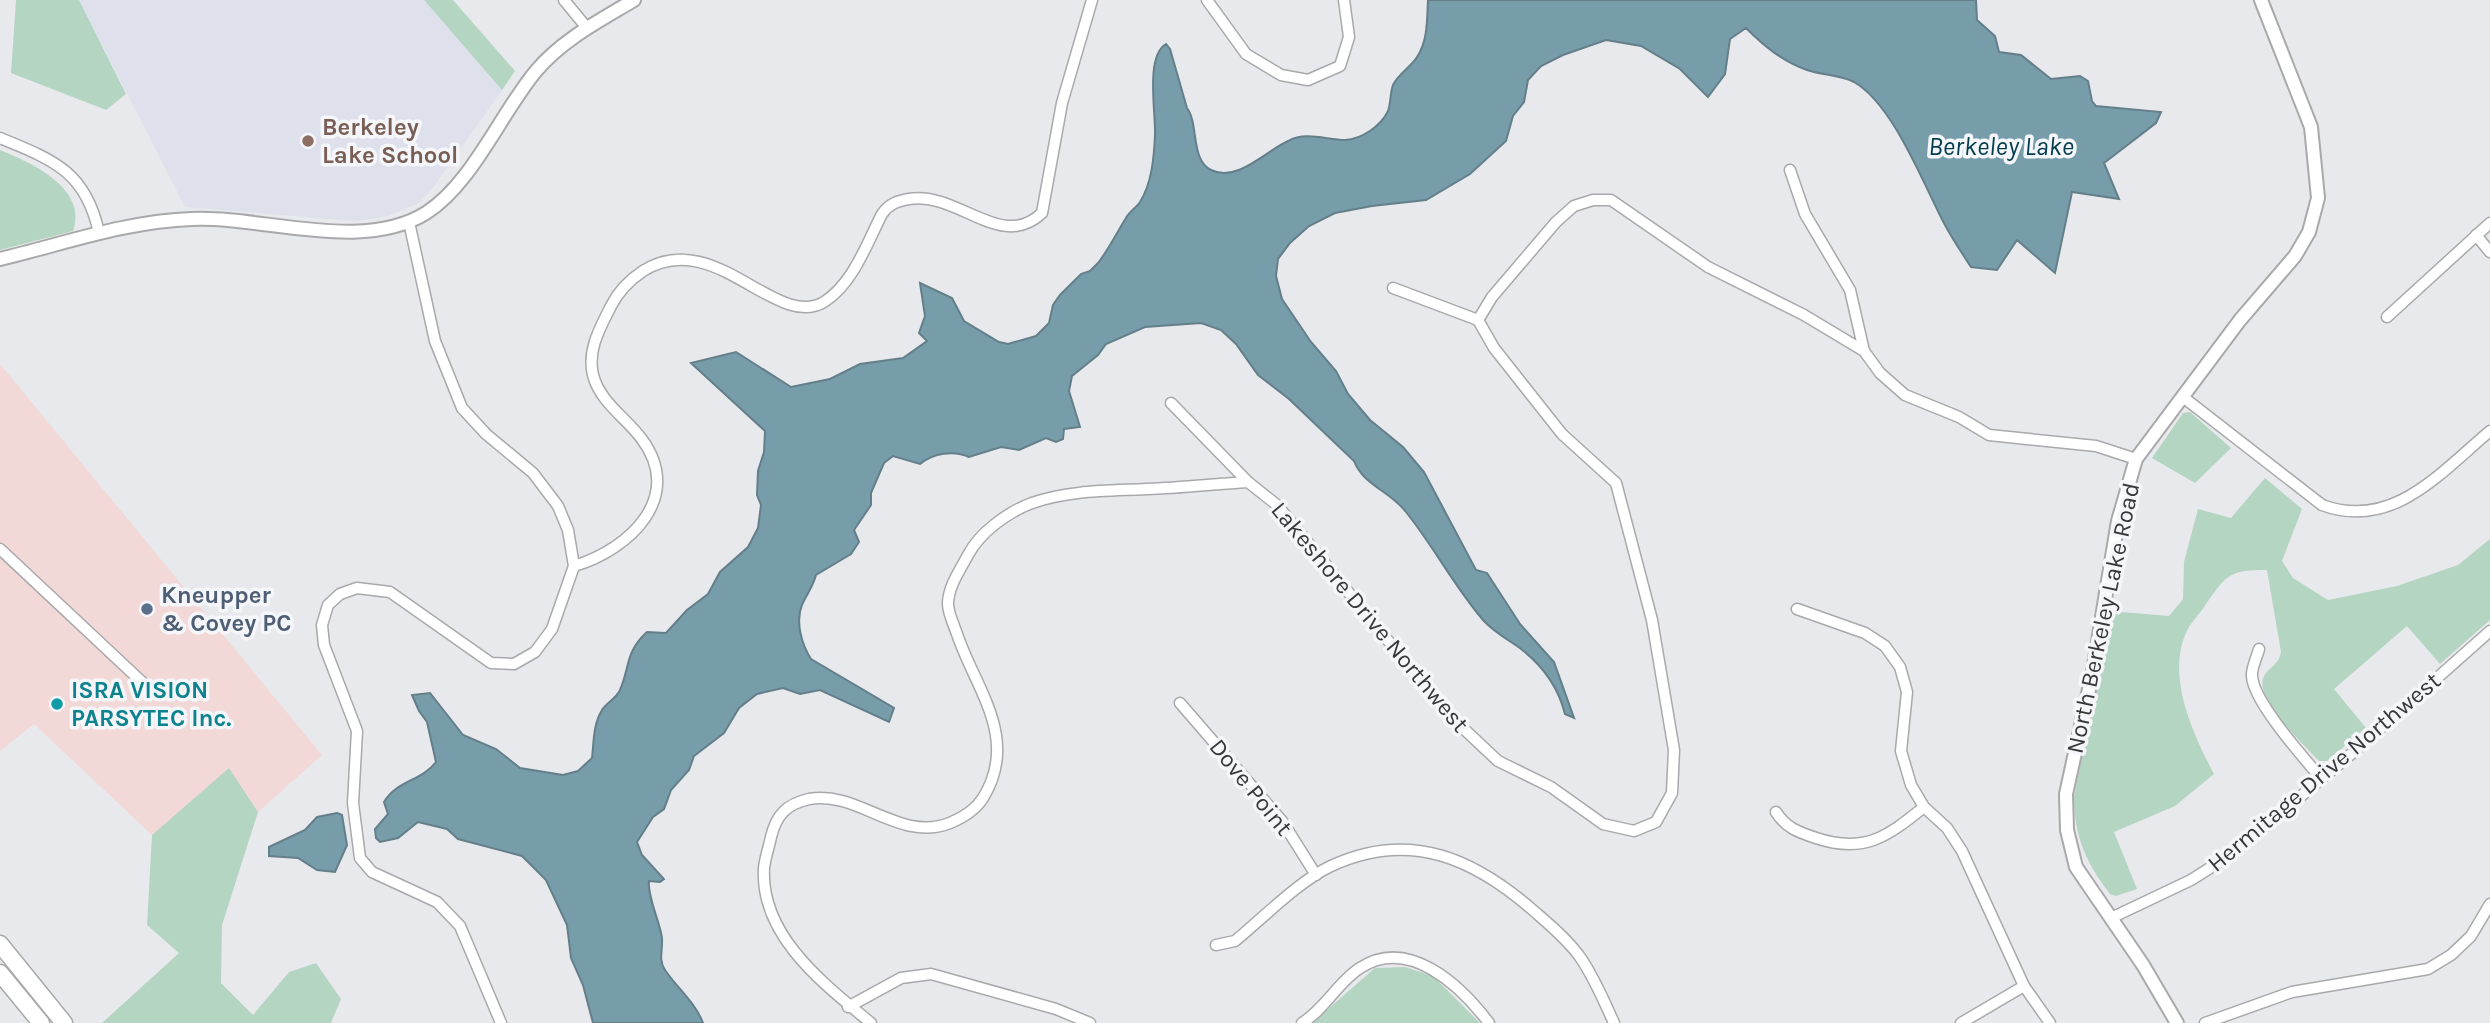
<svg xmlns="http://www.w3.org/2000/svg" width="2490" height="1023" font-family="Karla,sans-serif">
	<rect width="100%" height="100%" fill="#e8e9ec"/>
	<!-- commercial -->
	<polygon fill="#f3d8d8" points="0,364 322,755 258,812 229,769 152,835 34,724 0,751"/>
	<!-- built -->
	<polygon fill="#dee0eb" points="79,0 424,0 502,90 432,189 419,203 388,216 355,221 185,207"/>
	<!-- green -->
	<g fill="#b5d5c3">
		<polygon points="16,0 79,0 126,94 106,110 11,73"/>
		<polygon points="424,0 453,0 515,71 502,90"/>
		<path d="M0,150C30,162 88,188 73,231L0,250Z"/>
		<polygon points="2190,412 2231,448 2195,483 2152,458 2183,413"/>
		<path d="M2265,478L2302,509L2282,561L2293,578L2328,600L2397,586L2458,565L2490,539V620L2440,664L2407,626L2334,689L2366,728L2327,761H2319C2305,746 2256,700 2263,679C2266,668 2279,666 2281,652L2267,570C2230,570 2227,574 2206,604C2200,614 2189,624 2185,635C2167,679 2194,736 2214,774L2175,806L2114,832L2137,889L2116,896L2110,894C2086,863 2074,836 2074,797L2110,611L2169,616L2183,599L2184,562L2198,509L2231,518Z"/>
		<polygon points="229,768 258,812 222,925 221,983 253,1015 289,972 316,963 341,999 331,1023 102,1023 179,953 147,925 152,835"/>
		<polygon points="1405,967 1433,976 1480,1023 1312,1023 1375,968"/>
	</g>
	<!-- water -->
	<g fill="#779dab" stroke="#647f89" stroke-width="2">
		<path d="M1428,0H1976L1977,20L1995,36L1999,52L2021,55L2051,79L2080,76L2088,81L2092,101L2096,106L2161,112L2156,123L2104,163L2119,199L2072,192L2055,273L2017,240L1997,270L1971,267C1962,253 1953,240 1945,225C1924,186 1894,105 1854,82C1840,75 1821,75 1807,70C1782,61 1764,46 1746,28L1730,39L1725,74L1708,97L1680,69L1641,46L1606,40L1563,55L1541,66L1528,80L1524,102L1513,116L1506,141L1470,174L1426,200L1372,206L1335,213L1309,226L1290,243L1278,259L1276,276L1282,299L1311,342L1336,371L1348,394L1370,420L1403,447L1424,472L1476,570L1487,573L1520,624L1554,662L1574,718L1565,714C1558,686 1542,664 1517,646C1505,638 1493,631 1483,620C1454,586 1434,547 1406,512C1390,491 1363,485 1354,461L1289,399L1258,375L1236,344L1221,330L1201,323L1145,327L1106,344L1098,355L1072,376L1069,391L1080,427L1064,429L1063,439L1056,442L1046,438L1019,450L1001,447L969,457C954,450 933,453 920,464L893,456L884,463L871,493V505L854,530L859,542L851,554L816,575C813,587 806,595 802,605C795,622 802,645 811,659L894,708L889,722L820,690L800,694L783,688L757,694L739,708L724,733L694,756L689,770L671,790L664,809L653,817L637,842L642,855L664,879L660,882L649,881C647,896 660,922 662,938C663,949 658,960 665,970C677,988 695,1002 703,1023H593L583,985L571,958L567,925L546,880L522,856L458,839L447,829L418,822L398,838L380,842L376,838L375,829L388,814L384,802C397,780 422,781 436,762L427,722L419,711L412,695L430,693L463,735L496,749L520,768L563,775L578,771L592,758C594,741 593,725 602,710C607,702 616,699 620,690C630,667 625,652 647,632L666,633L687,610L708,594L720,572L748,547L758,528L761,505L757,495L758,471L764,452L765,431L691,363L736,352L791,387L830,379L860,364L903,358L927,341L919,333L925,316L920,283L952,298L964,321L999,342L1008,344L1036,336L1049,323L1053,305L1060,295L1081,274L1090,271L1098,263C1109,249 1116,234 1126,218C1129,212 1136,208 1140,202C1152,183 1154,157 1155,135C1156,113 1145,56 1166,44L1170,49L1187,108C1199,124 1190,159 1211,170C1237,183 1266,151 1288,141C1306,131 1327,140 1345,140C1362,139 1381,126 1388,111C1391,103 1390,93 1393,85C1398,74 1411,67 1417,57C1428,41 1427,19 1428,0Z"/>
		<polygon points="337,813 342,815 347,845 335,872 317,870 298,858 269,856 269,847 305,830 317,817"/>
	</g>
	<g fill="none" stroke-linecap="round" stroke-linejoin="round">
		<defs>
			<g id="minor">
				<polyline points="564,0 587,28"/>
				<polyline points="1207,0 1246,54 1281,75 1308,80 1340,66 1349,37 1344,0"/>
				<path d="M0,138C54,160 86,172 99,233"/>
				<polyline points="1790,170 1805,214 1850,290 1864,351"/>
				<polyline points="409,222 435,341 462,408 486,434 533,473 558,506 568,530 574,566 552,629 535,652 514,664 491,663 390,592 357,588 340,594 328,605 322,625 324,645 357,731 353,803 360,858 372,872 437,902 460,926 501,1023"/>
				<polyline points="2476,235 2490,252"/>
				<polyline points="1393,288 1478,320"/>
				<polyline points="2387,317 2490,223"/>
				<path d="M2183,397L2322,505C2392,531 2440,473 2490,431"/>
				<polyline points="1171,403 1248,482"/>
				<polyline points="0,549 143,683"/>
				<path d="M574,566C631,549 685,496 641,438C625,417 600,402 593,375C587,350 600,328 611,306C618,292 631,279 643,271C714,226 776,331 824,302C853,284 867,243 882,214C889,204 897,201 909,199C958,191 1001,252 1042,213L1062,103L1092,0"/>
				<polyline points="1797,609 1865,633 1885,646 1900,667 1907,692 1901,751 1911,785 1924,807 1947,828 1962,851 2024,986 2050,1023"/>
				<path d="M2259,649C2257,657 2251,669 2252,676C2253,701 2303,757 2320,777"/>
				<polyline points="1180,703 1282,821 1316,875"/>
				<path d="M1776,812C1786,828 1798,832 1816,838C1864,854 1887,837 1924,807"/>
				<polyline points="2111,918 2191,880 2232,854 2356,750 2490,631"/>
				<path d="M1216,945L1235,941C1263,918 1299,881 1331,866C1410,829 1475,859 1535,912C1550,925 1568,940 1580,957C1594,977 1604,1001 1614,1023"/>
				<polyline points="848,1007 901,978 931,974 1056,1009 1090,1023"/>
				<path d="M871,1023C824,984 760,936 764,868C765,858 769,847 771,837C776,816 786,804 809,799C859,790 899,843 950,823C962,818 976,809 983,798C1020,738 975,688 957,634C954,625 948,613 948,604C948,587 960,570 968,555C980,532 1008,512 1032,503C1070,490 1108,491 1147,489C1181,488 1214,484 1248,482L1277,505L1449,715L1498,761L1551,787L1603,824L1634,831L1656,822L1672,793L1674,750L1652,620L1616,483L1562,434L1494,348L1478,320L1492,297L1556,222L1574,206L1593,200H1611L1708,267L1804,315L1864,351L1880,373L1905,395L1959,417L1989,435L2096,446L2136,459"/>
				<path d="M1302,1023C1325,1009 1338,982 1360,968C1409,936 1461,986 1489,1023"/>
				<polyline points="1961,1023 2024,986"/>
				<polyline points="2205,1023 2292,992 2428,969 2451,955 2471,936 2490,904"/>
			</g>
			<g id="tertiary">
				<path d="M0,259C63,244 127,221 192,219C264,216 362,253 426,213C472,184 501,113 536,71C562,40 599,21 634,0"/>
				<polyline points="2177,1023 2143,965 2076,867 2067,830 2066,794 2093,671 2118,521 2136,459 2240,320 2295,256 2309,232 2318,198 2311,127 2261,0"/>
			</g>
			<g id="trunk">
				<polyline points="0,944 64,1023"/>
				<polyline points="0,973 41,1023"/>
			</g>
		</defs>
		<!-- minor casing -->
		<use href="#minor" stroke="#a9a9ac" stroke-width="13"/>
		<!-- tertiary casing -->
		<use href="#tertiary" stroke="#a9a9ac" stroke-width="16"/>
		<!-- trunk casing -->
		<use href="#trunk" stroke="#a9a9ac" stroke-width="19"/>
		<!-- minor -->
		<use href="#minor" stroke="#fff" stroke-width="10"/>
		<!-- tertiary -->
		<use href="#tertiary" stroke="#fff" stroke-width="12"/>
		<!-- trunk -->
		<use href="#trunk" stroke="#fff" stroke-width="16"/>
	</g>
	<!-- markers -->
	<circle fill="#8d6e63" stroke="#f5f6fa" stroke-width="2.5" cx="308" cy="141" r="7"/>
	<circle fill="#5c6f8a" stroke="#f5f6fa" stroke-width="2.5" cx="147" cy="609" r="7"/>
	<circle fill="#0f9aa8" stroke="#f5f6fa" stroke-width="2.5" cx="57" cy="704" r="7"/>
	<g text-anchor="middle" stroke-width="7" stroke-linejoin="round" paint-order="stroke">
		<!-- education labels -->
		<g font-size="24" font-weight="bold" fill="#785e54" stroke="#f5f6fa" text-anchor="start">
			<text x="322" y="135">Berkeley<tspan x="322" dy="28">Lake School</tspan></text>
		</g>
		<!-- service labels -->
		<g font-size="24" font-weight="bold" fill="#4e5e75" stroke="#f5f6fa" text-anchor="start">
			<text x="161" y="603">Kneupper<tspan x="161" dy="28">&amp; Covey PC</tspan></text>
		</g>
		<!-- street labels -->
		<g font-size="24" fill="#373839" stroke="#f5f6fa">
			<text transform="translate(1370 617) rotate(50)" y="8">Lakeshore Drive Northwest</text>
			<text transform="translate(2103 618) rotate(-78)" y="8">North Berkeley Lake Road</text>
			<text transform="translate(2324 772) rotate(-40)" y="8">Hermitage Drive Northwest</text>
			<text transform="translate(1251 787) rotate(51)" y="8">Dove Point</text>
		</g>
		<!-- culture labels -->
		<g font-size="24" font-weight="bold" fill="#0d838f" stroke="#f5f6fa" text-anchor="start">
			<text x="71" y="698">ISRA VISION<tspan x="71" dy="28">PARSYTEC Inc.</tspan></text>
		</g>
		<!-- water labels -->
		<g font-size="26" font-style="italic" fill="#013d4d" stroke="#f5f6fa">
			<text x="2001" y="155">Berkeley Lake</text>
		</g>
	</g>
</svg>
